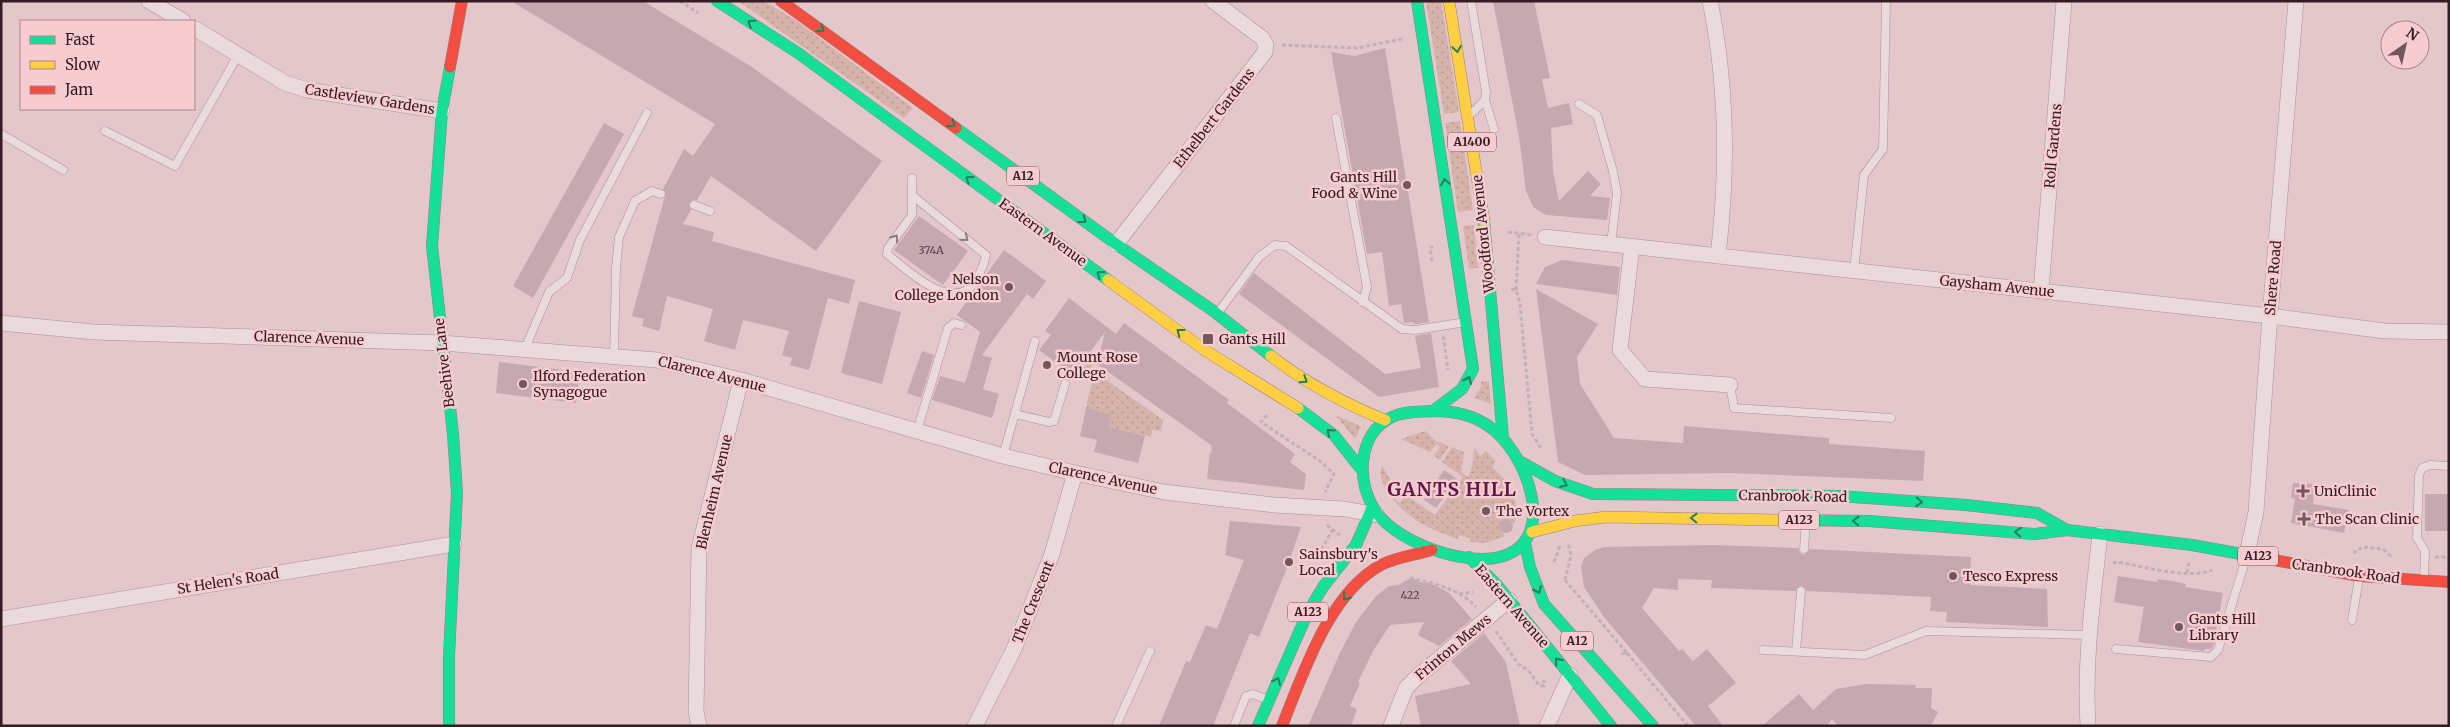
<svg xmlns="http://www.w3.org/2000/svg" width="2450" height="727" font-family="Merriweather,serif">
	<defs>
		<pattern id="grass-dots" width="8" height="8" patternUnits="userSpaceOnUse" patternTransform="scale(1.25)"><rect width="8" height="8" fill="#d6b3aa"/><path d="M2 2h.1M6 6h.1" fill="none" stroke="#b89992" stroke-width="1.8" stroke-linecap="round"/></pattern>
	</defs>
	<rect width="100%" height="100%" fill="#e3c7ca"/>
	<!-- grass -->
	<g fill="url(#grass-dots)">
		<polygon points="738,1 764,1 794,19 913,108 904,118"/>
		<polygon points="1426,1 1441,1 1459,112 1444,114"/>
		<polygon points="1460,121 1473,210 1458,212 1445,123"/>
		<polygon points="1474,225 1478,268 1469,269 1463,226"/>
		<polygon points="1095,352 1091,369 1163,420 1161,431 1152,430 1151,437 1109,427 1112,415 1086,408 1092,382 1077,378"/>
		<polygon points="1481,381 1489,382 1491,404 1474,398 1481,387"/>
		<polygon points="1336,416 1361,426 1355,439"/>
		<polygon points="1425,431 1436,441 1449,446 1440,460 1434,456 1440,447 1436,444 1430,452 1401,439"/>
		<path d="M1452,447L1464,452L1461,472L1468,477C1472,469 1474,460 1474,448L1480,456L1486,451L1496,461L1492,467C1511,483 1520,499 1515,524L1508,519L1501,522L1499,529L1505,536L1486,543L1470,542V538L1459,535L1458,539C1429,529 1408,520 1390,495C1384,486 1378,477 1382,466L1395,487L1401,491L1396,500L1400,503L1406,495L1435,515L1463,477L1442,462Z"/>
	</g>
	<!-- building -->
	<g fill="#c6a8b0">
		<polygon points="511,1 643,1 752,67 882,161 816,251 711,176 697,200 693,200 689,204 691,210 683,224 714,232 712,241 855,280 849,304 828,298 809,370 790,365 792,358 782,355 789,331 743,320 735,350 704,341 713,309 667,296 659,331 642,326 644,319 632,316 664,199 666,195 663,189 684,149 693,156 715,124"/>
		<polygon points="1493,1 1534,1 1550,78 1542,79 1548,108 1569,103 1573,124 1551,128 1553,171 1559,201 1588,171 1601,184 1590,196 1610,198 1607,220 1546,215 1533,207 1526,191 1519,137"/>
		<polygon points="1385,48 1429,322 1415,324 1412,322 1404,323 1401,304 1389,306 1382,252 1367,254 1331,52 1354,56"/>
		<polygon points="604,123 624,134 533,298 513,286"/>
		<polygon points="919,216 968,251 943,285 894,250"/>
		<polygon points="1004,250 1046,281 1033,299 1027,294 982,355 992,358 983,389 999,394 992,418 932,400 940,376 965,383 980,332 957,315"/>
		<polygon points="1562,260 1620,267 1617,295 1536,284 1545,267"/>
		<polygon points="1254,273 1385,374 1421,368 1415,336 1431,333 1439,387 1379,397 1239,294"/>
		<polygon points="1536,289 1598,324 1577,357 1580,384 1614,438 1683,443 1684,426 1829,438 1829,444 1925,451 1923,481 1729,473 1585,475 1558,462"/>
		<polygon points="1069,298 1116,334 1124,323 1229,400 1227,403 1295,454 1290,462 1306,474 1304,490 1235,482 1236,478 1234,482 1207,479 1210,452 1212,453 1211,445 1097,364 1105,332 1073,375 1039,350 1051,335 1045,331"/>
		<polygon points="859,301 901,312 882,384 841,373"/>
		<polygon points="922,351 934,355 921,398 907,393"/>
		<polygon points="499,362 580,372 576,403 496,393"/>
		<polygon points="1086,408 1112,415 1109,427 1145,436 1138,463 1094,452 1097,440 1080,436"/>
		<polygon points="1444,470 1457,479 1436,508 1424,500"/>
		<polygon points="2293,483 2314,484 2313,504 2349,510 2344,533 2291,523 2295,499 2291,498"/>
		<rect x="2425" y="494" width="24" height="37"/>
		<circle cx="1506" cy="526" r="7"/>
		<polygon points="1230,521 1301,527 1286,570 1259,637 1250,633 1213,726 1159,726 1186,661 1190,662 1206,625 1217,629 1244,560 1225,555"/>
		<polygon points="1713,545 1798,548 1800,553 1804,555 1810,549 1971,557 1970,585 2047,589 2048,627 1946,622 1947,612 1930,611 1931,597 1807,591 1801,585 1795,591 1711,588 1712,580 1678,579 1678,590 1654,588 1642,608 1679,651 1682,649 1693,661 1707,649 1736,683 1708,706 1723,726 1696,726 1604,617 1584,587 1581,567 1584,558 1595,550 1604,547"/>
		<polygon points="2118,576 2157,582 2158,579 2172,581 2186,584 2185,587 2223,593 2213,647 2211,649 2205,649 2204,651 2138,642 2144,607 2114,602"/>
		<polygon points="1411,578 1423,583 1430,583 1449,593 1472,619 1439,646 1418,635 1424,622 1390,625 1373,651 1358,682 1360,683 1350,706 1357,709 1351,726 1308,726 1339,655 1356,622 1376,596 1389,586 1398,585"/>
		<polygon points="1484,633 1506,662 1520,726 1421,726 1415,696 1471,684 1451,661"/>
		<polygon points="1867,684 1916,685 1915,688 1932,688 1931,708 1938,712 1931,726 1838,726 1832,719 1827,726 1762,726 1799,694 1813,710 1836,689"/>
	</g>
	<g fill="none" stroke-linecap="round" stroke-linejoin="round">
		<defs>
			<g id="lane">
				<polyline points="1471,1 1486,92 1485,100 1473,112"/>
				<polyline points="1485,100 1494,129"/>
				<polyline points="1579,104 1597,115 1613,171 1617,193 1611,244"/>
				<polyline points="1336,118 1367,287 1363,302"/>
				<polyline points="105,131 175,166 238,55"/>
				<polyline points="1,134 63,170"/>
				<path d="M912,178V215L888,248L887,254C908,271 955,316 976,280C981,271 984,265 986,255L913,196"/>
				<polyline points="694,205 710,211"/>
				<polyline points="1854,271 1864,175 1883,149 1886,1"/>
				<polyline points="1220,310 1259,257 1275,245 1286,246 1402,329 1415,330 1460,323"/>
				<polyline points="524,351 549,292 567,278 580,240 647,113"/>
				<polyline points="614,357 616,268 619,237 635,201 652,191 661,194"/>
				<polyline points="1730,385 1734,408 1891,418"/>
				<polyline points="1015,414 1049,422 1054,421 1065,384"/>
				<polyline points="917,431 948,328 954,323 961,325"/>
				<polyline points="1003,456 1035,341"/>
				<polyline points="1804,549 1806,522"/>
				<polyline points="2424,579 2425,551 2417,538 2419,475 2422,468 2430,465 2449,466"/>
				<polyline points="2352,620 2359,578"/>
				<polyline points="2116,649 2211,657 2218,650 2246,558"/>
				<polyline points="1763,650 1865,655 1926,631 2088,635"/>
				<polyline points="1796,651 1801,591"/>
				<polyline points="1116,726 1150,651"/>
				<polyline points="1234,726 1246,696 1253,694 1266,699"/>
			</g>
			<g id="street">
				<polyline points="149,1 183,21"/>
				<path d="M1710,1C1727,84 1728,172 1718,256"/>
				<polyline points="194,28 285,83 307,90 442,111"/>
				<polyline points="1545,237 2270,316 2385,331 2449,332"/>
				<polyline points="1116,244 1265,52 1266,45 1262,38 1213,1"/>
				<polyline points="1632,246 1620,350 1645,379 1730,385"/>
				<polyline points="2041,291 2064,1"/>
				<polyline points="1,323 94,332 442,343 657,360 741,380 1003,456 1075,473 1164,492 1274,505 1345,509 1377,515"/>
				<polyline points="2247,554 2256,512 2270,316 2296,1"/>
				<polyline points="1,619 454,544"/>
				<polyline points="699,726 696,711 699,548 741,380"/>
				<polyline points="975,726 1014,649 1052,554 1075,473"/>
				<polyline points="1391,726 1406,688 1417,677 1509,600"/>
				<polyline points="1547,726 1570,675"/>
				<path d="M2088,726C2084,659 2093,600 2100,534"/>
			</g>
			<g id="fast">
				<polyline points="717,1 798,53 1108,280"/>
				<polyline points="1417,1 1473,369 1462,389 1433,411"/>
				<polyline points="956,128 1116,244 1212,310 1271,356"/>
				<polyline points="1484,221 1503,438"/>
				<polyline points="1298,408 1334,435 1361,469"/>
				<path d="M1433,411C1453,411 1471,414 1487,425C1525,448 1562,541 1500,557C1464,566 1399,543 1377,513C1356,485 1356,434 1392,417C1404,411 1420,412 1433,411Z"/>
				<polyline points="1521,462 1555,481 1593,494 1839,496 1966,505 2037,513 2067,530"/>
				<polyline points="1778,520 1869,521 2035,534 2067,530 2192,545 2269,559"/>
				<polyline points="1525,543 1530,567 1544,604 1653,726"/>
				<polyline points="1469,557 1497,585 1611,726"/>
				<polyline points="449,726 449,656 457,493 453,434 432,246 442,111 450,67"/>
				<polyline points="1258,726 1308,612 1323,587 1356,545 1372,508"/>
			</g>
			<g id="slow">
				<polyline points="1449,1 1484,221"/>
				<polyline points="1108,280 1206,351 1298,408"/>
				<path d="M1271,356C1307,384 1343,403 1385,420"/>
				<polyline points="1532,532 1575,521 1606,517 1778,520"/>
			</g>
			<g id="jam">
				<polyline points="781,1 956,128"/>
				<polyline points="450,67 462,1"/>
				<polyline points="2269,559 2359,576 2449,582"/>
				<path d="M1282,726C1303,674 1329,593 1381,565C1396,557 1415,555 1432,550"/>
			</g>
		</defs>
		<!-- lane casing -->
		<use href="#lane" stroke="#a79295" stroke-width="9"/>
		<!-- street casing -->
		<use href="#street" stroke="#a79295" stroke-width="16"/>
		<!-- fast casing -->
		<use href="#fast" stroke="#978185" stroke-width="12"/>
		<!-- slow casing -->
		<use href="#slow" stroke="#978185" stroke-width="12"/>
		<!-- jam casing -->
		<use href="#jam" stroke="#978185" stroke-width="12"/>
		<!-- path -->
		<g stroke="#c3b1b4" stroke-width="3" stroke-dasharray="4 2.5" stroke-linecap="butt">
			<polyline points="680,1 698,13"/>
			<polyline points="1282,45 1357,48 1402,39"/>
			<polyline points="1508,232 1532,235"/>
			<polyline points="1432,261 1430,249 1433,246"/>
			<polyline points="1511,289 1516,290 1520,303 1532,434 1542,450"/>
			<polyline points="1516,290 1519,233"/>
			<polyline points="1443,336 1448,370"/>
			<polyline points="1267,415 1261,422 1320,461 1334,474 1325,492"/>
			<polyline points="1327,525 1340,535"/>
			<polyline points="2353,552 2357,552 2362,547 2383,549 2392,557"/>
			<polyline points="2435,557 2449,557"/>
			<polyline points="1315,561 1333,529"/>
			<polyline points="1554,562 1560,546"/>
			<path d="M2113,563L2117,562C2141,566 2192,580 2212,570"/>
			<polyline points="2187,573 2189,563"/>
			<path d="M1410,578C1433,583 1460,589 1476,607"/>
			<polyline points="1565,580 1627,653 1619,654"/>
			<polyline points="1565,580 1571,555 1568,542"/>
			<polyline points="1459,594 1473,592"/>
			<polyline points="1496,631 1518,664 1528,670 1539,685 1544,686 1544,680"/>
			<polyline points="1627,653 1688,726"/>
		</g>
		<!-- lane -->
		<use href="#lane" stroke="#eadadb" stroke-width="8"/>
		<!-- street -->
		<use href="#street" stroke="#eadadb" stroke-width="15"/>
		<!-- fast -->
		<use href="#fast" stroke="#16e098" stroke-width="11"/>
		<!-- slow -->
		<use href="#slow" stroke="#ffcf43" stroke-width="11"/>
		<!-- jam -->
		<use href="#jam" stroke="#f24e42" stroke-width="11"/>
	</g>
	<!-- one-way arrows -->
	<defs><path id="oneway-chevron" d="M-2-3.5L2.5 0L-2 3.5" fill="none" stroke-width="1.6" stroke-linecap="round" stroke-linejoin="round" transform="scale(1.25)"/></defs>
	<g stroke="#267e5e">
		<use href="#oneway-chevron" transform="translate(751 23) rotate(-148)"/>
		<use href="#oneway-chevron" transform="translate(821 29) rotate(36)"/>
		<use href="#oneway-chevron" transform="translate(1457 49) rotate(81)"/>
		<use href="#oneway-chevron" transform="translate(952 124) rotate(36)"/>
		<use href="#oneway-chevron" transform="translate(969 179) rotate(-144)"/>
		<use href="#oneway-chevron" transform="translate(1445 182) rotate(-99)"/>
		<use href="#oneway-chevron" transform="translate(1083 220) rotate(37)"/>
		<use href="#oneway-chevron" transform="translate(1100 274) rotate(-144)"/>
		<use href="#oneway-chevron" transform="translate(1180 332) rotate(-143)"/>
		<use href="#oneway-chevron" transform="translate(1304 380) rotate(33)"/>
		<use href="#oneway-chevron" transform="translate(1468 380) rotate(-66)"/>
		<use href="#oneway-chevron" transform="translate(1330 432) rotate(-139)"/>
		<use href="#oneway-chevron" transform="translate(1564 484) rotate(23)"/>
		<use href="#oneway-chevron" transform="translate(1919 502) rotate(4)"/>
		<use href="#oneway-chevron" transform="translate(1694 518) rotate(-179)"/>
		<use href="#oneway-chevron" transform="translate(1856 521) rotate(-179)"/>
		<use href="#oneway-chevron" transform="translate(2018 532) rotate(-175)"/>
		<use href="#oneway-chevron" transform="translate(1538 590) rotate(66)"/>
		<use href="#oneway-chevron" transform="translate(1346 597) rotate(128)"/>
		<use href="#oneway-chevron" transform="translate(1558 661) rotate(-129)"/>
		<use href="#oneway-chevron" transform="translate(1277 681) rotate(-66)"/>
	</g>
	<g stroke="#907a7f">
		<use href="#oneway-chevron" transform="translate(895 238) rotate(-55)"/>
		<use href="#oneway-chevron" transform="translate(965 238) rotate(39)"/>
	</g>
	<!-- markers -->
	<g fill="#72575d" stroke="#f6ccd0" stroke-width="2">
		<circle cx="1407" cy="185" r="5"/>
		<circle cx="1009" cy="287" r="5"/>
		<rect x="1202" y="333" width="12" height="12" rx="2.5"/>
		<circle cx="1047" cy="365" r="5"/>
		<circle cx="523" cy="384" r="5"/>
		<path d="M2300.5 483.5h5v5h5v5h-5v5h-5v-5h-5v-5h5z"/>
		<circle cx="1486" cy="511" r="5"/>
		<path d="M2301.5 511.5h5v5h5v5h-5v5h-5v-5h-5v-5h5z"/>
		<circle cx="1289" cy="562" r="5"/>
		<circle cx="1953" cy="576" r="5"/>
		<circle cx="2179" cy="627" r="5"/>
	</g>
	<g text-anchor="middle" stroke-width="5" stroke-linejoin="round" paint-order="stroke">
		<!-- number labels -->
		<g font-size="11" fill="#593e46">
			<text x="931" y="254">374A</text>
			<text x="1410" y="599">422</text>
		</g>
		<!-- shield labels -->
		<g fill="#f6ccd0" stroke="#6f5057" stroke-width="1">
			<rect x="1448" y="132.5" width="48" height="19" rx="4"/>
			<rect x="1007" y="166.5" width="32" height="19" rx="4"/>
			<rect x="1779" y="510.5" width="40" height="19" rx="4"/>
			<rect x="2238" y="546.5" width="40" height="19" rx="4"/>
			<rect x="1288" y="602.5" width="40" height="19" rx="4"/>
			<rect x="1561" y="631.5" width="32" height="19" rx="4"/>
		</g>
		<g font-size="12" font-weight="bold" fill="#351b23">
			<text x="1472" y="146">A1400</text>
			<text x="1023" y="180">A12</text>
			<text x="1799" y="524">A123</text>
			<text x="2258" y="560">A123</text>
			<text x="1308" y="616">A123</text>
			<text x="1577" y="645">A12</text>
		</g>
		<!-- street labels -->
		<g font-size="14" fill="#351b23" stroke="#f6ccd0">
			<text transform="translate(370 99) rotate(9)" y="5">Castleview Gardens</text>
			<text transform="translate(1214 118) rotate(-52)" y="5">Ethelbert Gardens</text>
			<text transform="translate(2053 146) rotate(-85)" y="5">Roll Gardens</text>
			<text transform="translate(1043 232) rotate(36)" y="5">Eastern Avenue</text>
			<text transform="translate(1483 234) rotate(-96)" y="5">Woodford Avenue</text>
			<text transform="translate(2273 278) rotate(-85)" y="5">Shere Road</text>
			<text transform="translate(1997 286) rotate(6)" y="5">Gaysham Avenue</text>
			<text transform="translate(309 338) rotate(2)" y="5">Clarence Avenue</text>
			<text transform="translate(444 363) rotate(-97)" y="5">Beehive Lane</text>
			<text transform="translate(712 374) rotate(14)" y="5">Clarence Avenue</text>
			<text transform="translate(1103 478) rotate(12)" y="5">Clarence Avenue</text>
			<text transform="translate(714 492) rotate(-77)" y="5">Blenheim Avenue</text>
			<text transform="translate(1793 496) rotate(1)" y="5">Cranbrook Road</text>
			<text transform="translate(2346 571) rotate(8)" y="5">Cranbrook Road</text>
			<text transform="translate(228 581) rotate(-9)" y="5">St Helen's Road</text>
			<text transform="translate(1033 602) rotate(-68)" y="5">The Crescent</text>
			<text transform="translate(1512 606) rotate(49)" y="5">Eastern Avenue</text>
			<text transform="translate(1453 647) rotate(-40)" y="5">Frinton Mews</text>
		</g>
		<!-- poi labels -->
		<g font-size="14" fill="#351b23" stroke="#f6ccd0" text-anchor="start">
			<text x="1397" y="182" text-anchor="end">Gants Hill<tspan x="1397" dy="16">Food &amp; Wine</tspan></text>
			<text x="999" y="284" text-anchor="end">Nelson<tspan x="999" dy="16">College London</tspan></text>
			<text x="1219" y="344">Gants Hill</text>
			<text x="1057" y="362">Mount Rose<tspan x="1057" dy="16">College</tspan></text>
			<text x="533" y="381">Ilford Federation<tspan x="533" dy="16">Synagogue</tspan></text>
			<text x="2314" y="496">UniClinic</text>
			<text x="1496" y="516">The Vortex</text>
			<text x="2315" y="524">The Scan Clinic</text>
			<text x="1299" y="559">Sainsbury's<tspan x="1299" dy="16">Local</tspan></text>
			<text x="1963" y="581">Tesco Express</text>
			<text x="2189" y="624">Gants Hill<tspan x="2189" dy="16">Library</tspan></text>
		</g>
		<!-- district labels -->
		<g font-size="19" font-weight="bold" letter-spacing="1" fill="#621945" stroke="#f6ccd0">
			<text x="1452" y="496">GANTS HILL</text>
		</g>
	</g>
	<!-- border -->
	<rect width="2450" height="727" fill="none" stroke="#351b23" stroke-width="5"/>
	<!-- legend -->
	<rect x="20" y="20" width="175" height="90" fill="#f6ccd0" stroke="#a9858b"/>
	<rect x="30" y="36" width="25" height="8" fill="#16e098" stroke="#a9858b"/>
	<text x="65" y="45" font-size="15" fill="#351b23">Fast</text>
	<rect x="30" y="61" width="25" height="8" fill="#ffcf43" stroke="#a9858b"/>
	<text x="65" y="70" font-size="15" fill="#351b23">Slow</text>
	<rect x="30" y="86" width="25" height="8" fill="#f24e42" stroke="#a9858b"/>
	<text x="65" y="95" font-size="15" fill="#351b23">Jam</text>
	<!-- north arrow -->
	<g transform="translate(2405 45) rotate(34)"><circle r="24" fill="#f6ccd0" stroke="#a9858b"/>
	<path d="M0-4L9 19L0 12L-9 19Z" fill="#72575d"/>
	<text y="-8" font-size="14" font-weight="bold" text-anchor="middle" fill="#351b23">N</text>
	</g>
</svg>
